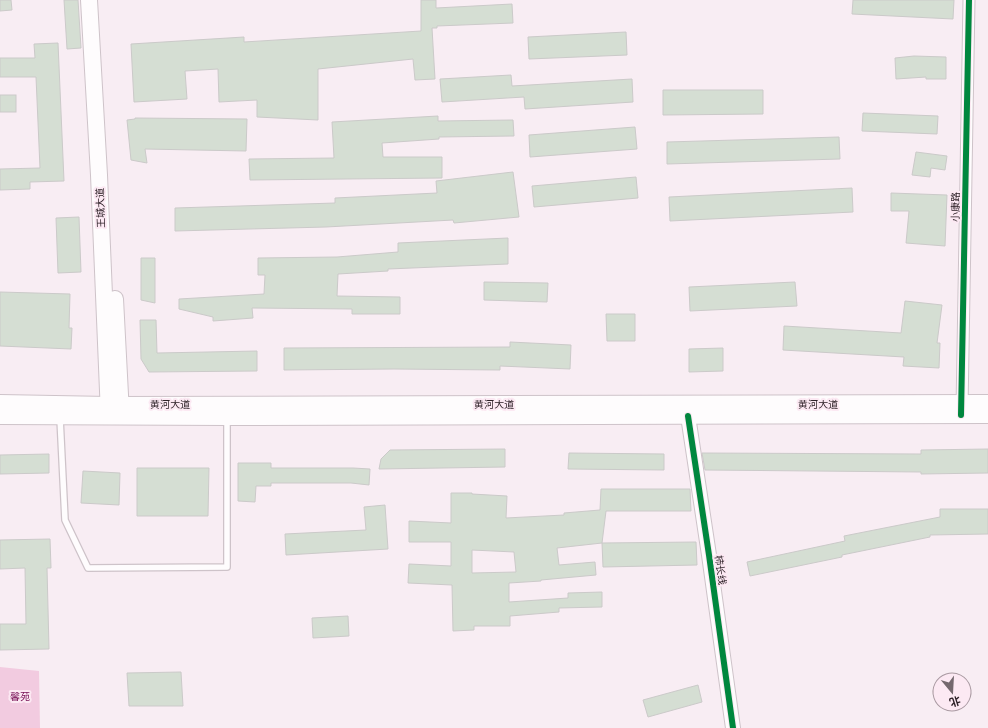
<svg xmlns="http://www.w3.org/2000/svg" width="988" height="728" font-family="Signika,'Noto Sans SC',sans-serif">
	<rect width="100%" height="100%" fill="#f8edf3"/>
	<!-- green -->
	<polygon fill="#f2cbe0" points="0,667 39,671 40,728 0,728"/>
	<!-- building -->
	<g fill="#d5ded3" stroke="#cbcac9" fill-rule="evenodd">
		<polygon points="0,0 11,0 12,10 0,11"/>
		<polygon points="64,0 78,0 81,48 67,49"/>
		<polygon points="421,0 436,0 436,8 512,4 513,23 437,26 437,28 432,28 435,79 415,80 413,59 318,69 318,120 257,117 257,100 219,102 218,69 185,71 187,99 134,102 131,44 244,37 244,42 421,31"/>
		<polygon points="853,0 954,0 953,19 852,14"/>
		<polygon points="626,32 627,55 529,59 528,37"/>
		<polygon points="58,43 64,181 30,182 30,189 0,190 0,169 40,168 36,77 0,77 0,58 35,58 34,44"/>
		<polygon points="914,56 946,57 946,79 926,79 926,77 896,79 895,58"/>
		<polygon points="511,75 512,86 632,79 633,102 525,109 524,97 442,102 440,79"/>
		<polygon points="663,90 763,90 763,114 663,115"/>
		<rect x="0" y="95" width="16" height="17"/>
		<polygon points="863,113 938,116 937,134 862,131"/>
		<polygon points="438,116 438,121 513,120 514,136 439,137 439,139 382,143 383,157 442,157 442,178 250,180 249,159 334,158 332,122"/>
		<polygon points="135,118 247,119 246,151 145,149 147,163 131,160 127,120 135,119"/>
		<polygon points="635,127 637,149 530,157 529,135"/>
		<polygon points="839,137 840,159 667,164 667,142"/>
		<polygon points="916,152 947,156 945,170 931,168 930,177 912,175"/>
		<polygon points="513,172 519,217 454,223 453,220 326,227 175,231 175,208 335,203 335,198 437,193 436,181"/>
		<polygon points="636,177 638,198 534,207 532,186"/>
		<polygon points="852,188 853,212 670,221 669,197"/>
		<polygon points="891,193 947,195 945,246 906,243 909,211 891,211"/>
		<polygon points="79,217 81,272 58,273 56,218"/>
		<polygon points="508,238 508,264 388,269 388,271 338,274 337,296 400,297 400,314 352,314 352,309 252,308 253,318 213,321 213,317 179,309 179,299 264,294 265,275 258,275 258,258 337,257 398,252 398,243"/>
		<polygon points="141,258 155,258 155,303 141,300"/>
		<polygon points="484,282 548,283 547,302 484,300"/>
		<polygon points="795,282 797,306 690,311 689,287"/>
		<polygon points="0,292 70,294 69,328 72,328 71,349 0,346"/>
		<polygon points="905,301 942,305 937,343 940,343 939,368 903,366 904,357 783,350 784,326 901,333"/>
		<polygon points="606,314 635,314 635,341 607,341"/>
		<polygon points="140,320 156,320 157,353 257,351 257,371 149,372 141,359"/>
		<polygon points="510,342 571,345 570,369 500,366 500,370 394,369 284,370 284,348 510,347"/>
		<polygon points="723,348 723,371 689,372 689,349"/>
		<polygon points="505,449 505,467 379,469 381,459 390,450"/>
		<polygon points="988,449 988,473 921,474 921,472 705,470 702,453 921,454 921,450"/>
		<polygon points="569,453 664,454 664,470 568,469"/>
		<polygon points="49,454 49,473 0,474 0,455"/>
		<polygon points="238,463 271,463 271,468 353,468 370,469 369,485 351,483 271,483 271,486 256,486 255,502 238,501"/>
		<polygon points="137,468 209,468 208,516 137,516"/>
		<polygon points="83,471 120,473 119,505 81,503"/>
		<path d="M601,489H690L691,511H606L602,543L557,548L559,565L595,562L596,575L541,580V581L509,583V602L568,598V593L602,592V607L559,608V612L510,616V626H474V630L453,631L452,585L408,583L409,564L451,566V542H409V521L451,523V493H472V494L507,496L506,518L564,515V513L600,510ZM472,550L514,552L516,572L472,573Z"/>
		<polygon points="385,505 388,549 286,555 285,534 366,530 364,507"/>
		<polygon points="940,509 988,509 988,534 930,535 930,537 842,555 842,557 750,576 747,562 845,541 844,536 940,517"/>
		<polygon points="50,539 51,568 47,568 49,649 0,650 0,624 26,624 25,568 0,569 0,540"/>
		<polygon points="696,542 697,565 603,567 602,543"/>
		<polygon points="348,616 349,636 313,638 312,618"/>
		<polygon points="181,672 183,706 129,706 127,673"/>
		<polygon points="698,685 702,702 648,717 643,700"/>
	</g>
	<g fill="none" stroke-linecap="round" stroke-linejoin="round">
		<defs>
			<polyline id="service" points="60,418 65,520 88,568 227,567 227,418"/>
			<polyline id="minor" points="962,409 969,0"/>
			<polyline id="tertiary" points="688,416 709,555 733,728"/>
			<g id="secondary">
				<polyline points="89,0 99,175 109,415"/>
				<polyline points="115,299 121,414"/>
				<polyline points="0,403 109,405 988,403"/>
				<polyline points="0,416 227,417 988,415"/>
			</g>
		</defs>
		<!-- service casing -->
		<use href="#service" stroke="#cec3c9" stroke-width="8"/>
		<!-- minor casing -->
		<use href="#minor" stroke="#cec3c9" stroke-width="13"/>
		<!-- tertiary casing -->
		<use href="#tertiary" stroke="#cec3c9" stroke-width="16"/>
		<!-- secondary casing -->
		<use href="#secondary" stroke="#cec3c9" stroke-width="18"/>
		<!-- service -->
		<use href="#service" stroke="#fefcfd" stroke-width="5.5"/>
		<!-- minor -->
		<use href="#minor" stroke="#fefcfd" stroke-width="11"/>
		<!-- tertiary -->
		<use href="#tertiary" stroke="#fefcfd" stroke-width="14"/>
		<!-- secondary -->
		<use href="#secondary" stroke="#fefcfd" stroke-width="16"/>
		<defs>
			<g id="cycleway">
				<polyline points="961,415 969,0"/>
				<polyline points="688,416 709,555 733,728"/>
			</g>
		</defs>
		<!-- cycleway casing -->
		<use href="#cycleway" stroke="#fce9f3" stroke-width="8"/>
		<!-- cycleway -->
		<use href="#cycleway" stroke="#00873e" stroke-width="6"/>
	</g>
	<g text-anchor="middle" stroke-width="4" stroke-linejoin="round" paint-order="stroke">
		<!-- street labels -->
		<g font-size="10" fill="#2d2127" stroke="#fce9f3">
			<text transform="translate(955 207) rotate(-89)" y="4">小康路</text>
			<text transform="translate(100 208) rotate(-92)" y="4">王城大道</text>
			<text x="170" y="408">黄河大道</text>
			<text x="494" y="408">黄河大道</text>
			<text x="818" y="408">黄河大道</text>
			<text transform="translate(721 570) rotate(82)" y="4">柿长线</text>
		</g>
		<!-- park labels -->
		<g font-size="10" fill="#770f55" stroke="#fce9f3">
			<text x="20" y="700">馨苑</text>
		</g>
	</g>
	<!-- north arrow -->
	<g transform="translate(952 692) rotate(162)"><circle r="19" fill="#fce9f3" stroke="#a999a1"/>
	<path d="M0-3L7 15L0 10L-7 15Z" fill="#74686e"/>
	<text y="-6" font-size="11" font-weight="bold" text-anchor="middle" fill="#2d2127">北</text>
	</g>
</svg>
